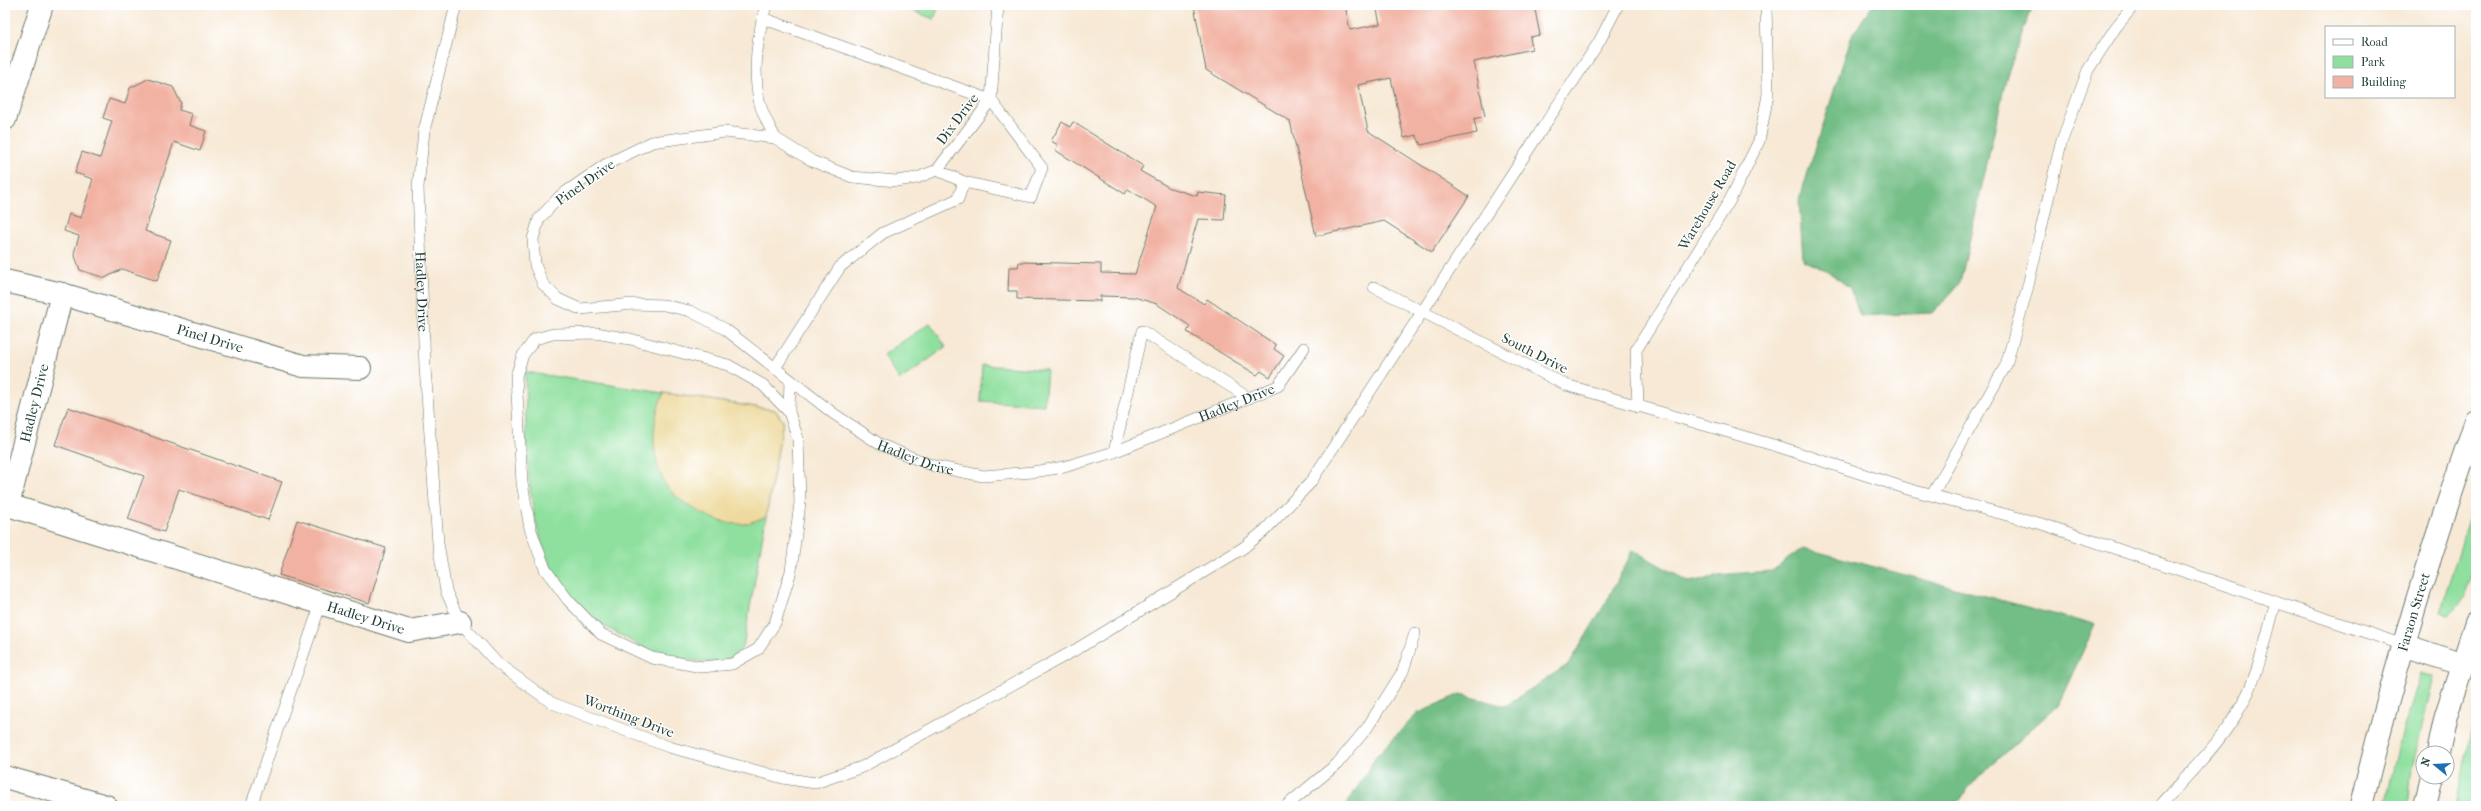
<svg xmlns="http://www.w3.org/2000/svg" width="2481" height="811" font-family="'IM FELL French Canon',serif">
	<rect width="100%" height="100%" fill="#fff"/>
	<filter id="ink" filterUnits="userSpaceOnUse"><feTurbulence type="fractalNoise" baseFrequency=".025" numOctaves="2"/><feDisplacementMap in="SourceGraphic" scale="8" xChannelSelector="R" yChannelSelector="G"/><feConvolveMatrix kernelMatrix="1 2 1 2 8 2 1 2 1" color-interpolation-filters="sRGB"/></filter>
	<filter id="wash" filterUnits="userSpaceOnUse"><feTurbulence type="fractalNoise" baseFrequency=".012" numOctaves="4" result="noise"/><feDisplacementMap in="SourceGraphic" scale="16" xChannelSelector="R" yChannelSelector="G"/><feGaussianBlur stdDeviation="0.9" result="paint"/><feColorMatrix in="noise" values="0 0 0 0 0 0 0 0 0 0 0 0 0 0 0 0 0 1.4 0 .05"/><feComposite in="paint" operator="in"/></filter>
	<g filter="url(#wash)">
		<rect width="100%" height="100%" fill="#f7e9d5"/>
		<!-- green -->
		<g fill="#8fe09f" stroke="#578e6a">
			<polygon points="898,5 939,5 934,19"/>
			<polygon points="930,323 946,347 900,380 883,355"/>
			<polygon points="982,365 1047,370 1044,405 980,401"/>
			<path d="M525,372L775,410L783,421L743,647C738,651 732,658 726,660C707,666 682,658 663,654C649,652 635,643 622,636C518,583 528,471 525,372Z"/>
			<path d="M2476,497C2476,535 2481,591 2449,615L2440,612Z"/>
			<polygon points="2421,673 2434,677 2412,768 2408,806 2385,806 2399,744"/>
			<polygon points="2476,707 2476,806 2456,806"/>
		</g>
		<!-- forest -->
		<g fill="#73be86" stroke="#497e5d">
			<polygon points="1872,5 2033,5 2007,75 1960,283 1933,313 1860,316 1850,288 1826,270 1803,260 1799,200 1851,38"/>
			<polygon points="1803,548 2095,625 2058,705 1981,774 1953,806 1346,806 1377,755 1417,714 1460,694 1505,706 1569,664 1608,599 1633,550 1689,582 1729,574 1772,571"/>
		</g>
		<!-- sand -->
		<path fill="#eeda9e" stroke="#868c69" d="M664,393L775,410L783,421L766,517C759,519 750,523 743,524C729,525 716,520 704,514C690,507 675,498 666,485C650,461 651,417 664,393Z"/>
		<g id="blocks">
			<!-- building -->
			<g fill="#f2b2a3">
				<polygon points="1194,5 1345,5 1350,30 1380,24 1376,5 1534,5 1540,35 1530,37 1532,49 1474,62 1485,116 1474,119 1477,133 1421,145 1416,135 1404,138 1391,78 1358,85 1368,131 1469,196 1432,252 1384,221 1316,236 1290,121 1206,70"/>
				<polygon points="148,79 173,87 181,103 179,110 192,114 189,125 206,131 200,151 174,142 145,231 171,240 157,281 122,269 105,278 80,270 74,253 79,236 64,231 69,214 81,218 93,179 75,173 82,152 100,158 112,121 103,118 109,99 125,104 130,88"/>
				<polygon points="1062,122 1070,127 1073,122 1143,166 1140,171 1170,188 1197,196 1198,192 1226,195 1224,220 1198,219 1178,288 1204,304 1207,299 1276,345 1274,349 1284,356 1270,377 1261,371 1257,375 1187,332 1190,326 1157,304 1134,297 1100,296 1100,301 1017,299 1017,291 1008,291 1009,267 1018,267 1019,262 1101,264 1101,273 1135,274 1157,207 1128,189 1125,194 1055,150 1058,145 1051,141"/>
				<polygon points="68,407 282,482 268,520 179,489 164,532 128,519 144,476 55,445"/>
				<polygon points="297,520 386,548 369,603 279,575"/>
			</g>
		</g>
	</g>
	<g filter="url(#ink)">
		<use href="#blocks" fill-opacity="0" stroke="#6b796c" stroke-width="1"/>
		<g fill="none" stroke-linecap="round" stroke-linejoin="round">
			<defs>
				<g id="lane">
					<path id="s1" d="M456,5L424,131L418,187L425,367L438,543L446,591L460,622L497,663L552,703L669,747L783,778L815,783L862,767L1077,649L1243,548L1264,531L1310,483L1599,42L1618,5"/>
					<path d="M766,5C757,37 752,71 760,104C763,115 770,127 775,138"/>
					<path id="s2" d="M998,5L991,100L937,170L917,178L896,181L852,177L812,161L775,138L725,132L652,142L605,165L560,196L539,219L533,239L535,265L543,284L558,299L580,309L633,304L664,305L690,311L725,329L834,414L881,445L934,466L983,476L1033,472L1064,467L1114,452L1278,386L1304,348"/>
					<polyline points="762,18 991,100 1042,168 1031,197 964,182 937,170"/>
					<polyline points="1374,287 1566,385 1780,447 1911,490 2042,524 2404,645"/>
					<polyline points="775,368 840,267 883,233 958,199 964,182"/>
					<polyline points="1638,407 1636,350 1730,200 1759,141 1768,95 1766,5"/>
					<polyline points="789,412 763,385 728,365 630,339 596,333 553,334 535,339 523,355 516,376 522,483 530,528 545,569 568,600 601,634 652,658 702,667 732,664 758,649 775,623 791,571 800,503 798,439 789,412 790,380"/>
					<polyline points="1114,452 1142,331 1249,398"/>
					<polyline points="1932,495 2006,365 2027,290 2061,143 2088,70 2116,27 2134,5"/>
					<polyline points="251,806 321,603"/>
					<polyline points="1286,806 1337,764 1367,728 1403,671 1415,633"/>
					<path d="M2160,806C2191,771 2228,736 2248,693C2261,665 2267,632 2276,602"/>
				</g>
				<g id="street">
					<path id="s3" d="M5,281L62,294L303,366L360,368"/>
					<path id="s4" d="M62,294L8,505L409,631L460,622"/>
					<polyline points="2404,645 2463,665"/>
					<polyline points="5,777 106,806"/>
				</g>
				<g id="secondary">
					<polyline points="2438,753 2446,715 2476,623"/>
					<path id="s5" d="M2361,806C2392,676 2431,548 2476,421"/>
					<polyline points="2425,806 2432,777"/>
				</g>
				<polyline id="primary" points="5,119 42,5"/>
			</defs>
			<!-- lane casing -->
			<use href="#lane" stroke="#6b796c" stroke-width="12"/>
			<!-- street casing -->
			<use href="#street" stroke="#6b796c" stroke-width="24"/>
			<!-- secondary casing -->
			<use href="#secondary" stroke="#6b796c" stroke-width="24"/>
			<!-- primary casing -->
			<use href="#primary" stroke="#6b796c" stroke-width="24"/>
			<!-- lane -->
			<use href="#lane" stroke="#fff" stroke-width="11"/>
			<!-- street -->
			<use href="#street" stroke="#fff" stroke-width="22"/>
			<!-- secondary -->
			<use href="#secondary" stroke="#fff" stroke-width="22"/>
			<!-- primary -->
			<use href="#primary" stroke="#fff" stroke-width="22"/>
		</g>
	</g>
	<g text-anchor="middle" stroke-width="3" stroke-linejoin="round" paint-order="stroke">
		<!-- street labels -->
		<g font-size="14" fill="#1f3d34" stroke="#fff">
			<text transform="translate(957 119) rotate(-53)" y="5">Dix Drive</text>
			<text transform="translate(585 182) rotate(-35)" y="5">Pinel Drive</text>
			<text transform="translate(1707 205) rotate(-60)" y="5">Warehouse Road</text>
			<text dy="5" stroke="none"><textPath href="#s1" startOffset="291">Hadley Drive</textPath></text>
			<text dy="5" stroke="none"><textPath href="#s3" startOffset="213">Pinel Drive</textPath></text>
			<text transform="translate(1535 353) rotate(27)" y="5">South Drive</text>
			<text dy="5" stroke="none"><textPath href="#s2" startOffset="1450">Hadley Drive</textPath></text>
			<text transform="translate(34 403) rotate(-76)" y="5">Hadley Drive</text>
			<text dy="5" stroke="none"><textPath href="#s2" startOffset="1114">Hadley Drive</textPath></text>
			<text dy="5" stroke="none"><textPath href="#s5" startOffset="201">Faraon Street</textPath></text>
			<text dy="5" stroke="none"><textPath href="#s4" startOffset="593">Hadley Drive</textPath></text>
			<text transform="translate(629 716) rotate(21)" y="5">Worthing Drive</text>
		</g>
	</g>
	<!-- margin -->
	<rect width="2481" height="811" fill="none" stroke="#fff" stroke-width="20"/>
	<!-- legend -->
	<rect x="2325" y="26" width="130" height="72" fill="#ffffff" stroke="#a5b1ae"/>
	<rect x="2333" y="39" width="20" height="6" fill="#ffffff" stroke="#a5b1ae"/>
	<text x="2361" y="46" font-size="12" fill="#1f3d34">Road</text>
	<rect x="2333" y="56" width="20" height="12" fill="#8fe09f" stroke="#a5b1ae"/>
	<text x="2361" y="66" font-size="12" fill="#1f3d34">Park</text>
	<rect x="2333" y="76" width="20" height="12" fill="#f2b2a3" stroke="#a5b1ae"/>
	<text x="2361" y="86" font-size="12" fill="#1f3d34">Building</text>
	<!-- north arrow -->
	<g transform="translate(2435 765) rotate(288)"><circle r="19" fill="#ffffff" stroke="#a5b1ae"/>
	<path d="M0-3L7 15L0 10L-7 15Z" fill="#1f6fb2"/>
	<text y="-6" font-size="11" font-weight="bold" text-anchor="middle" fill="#1f3d34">N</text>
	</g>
</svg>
